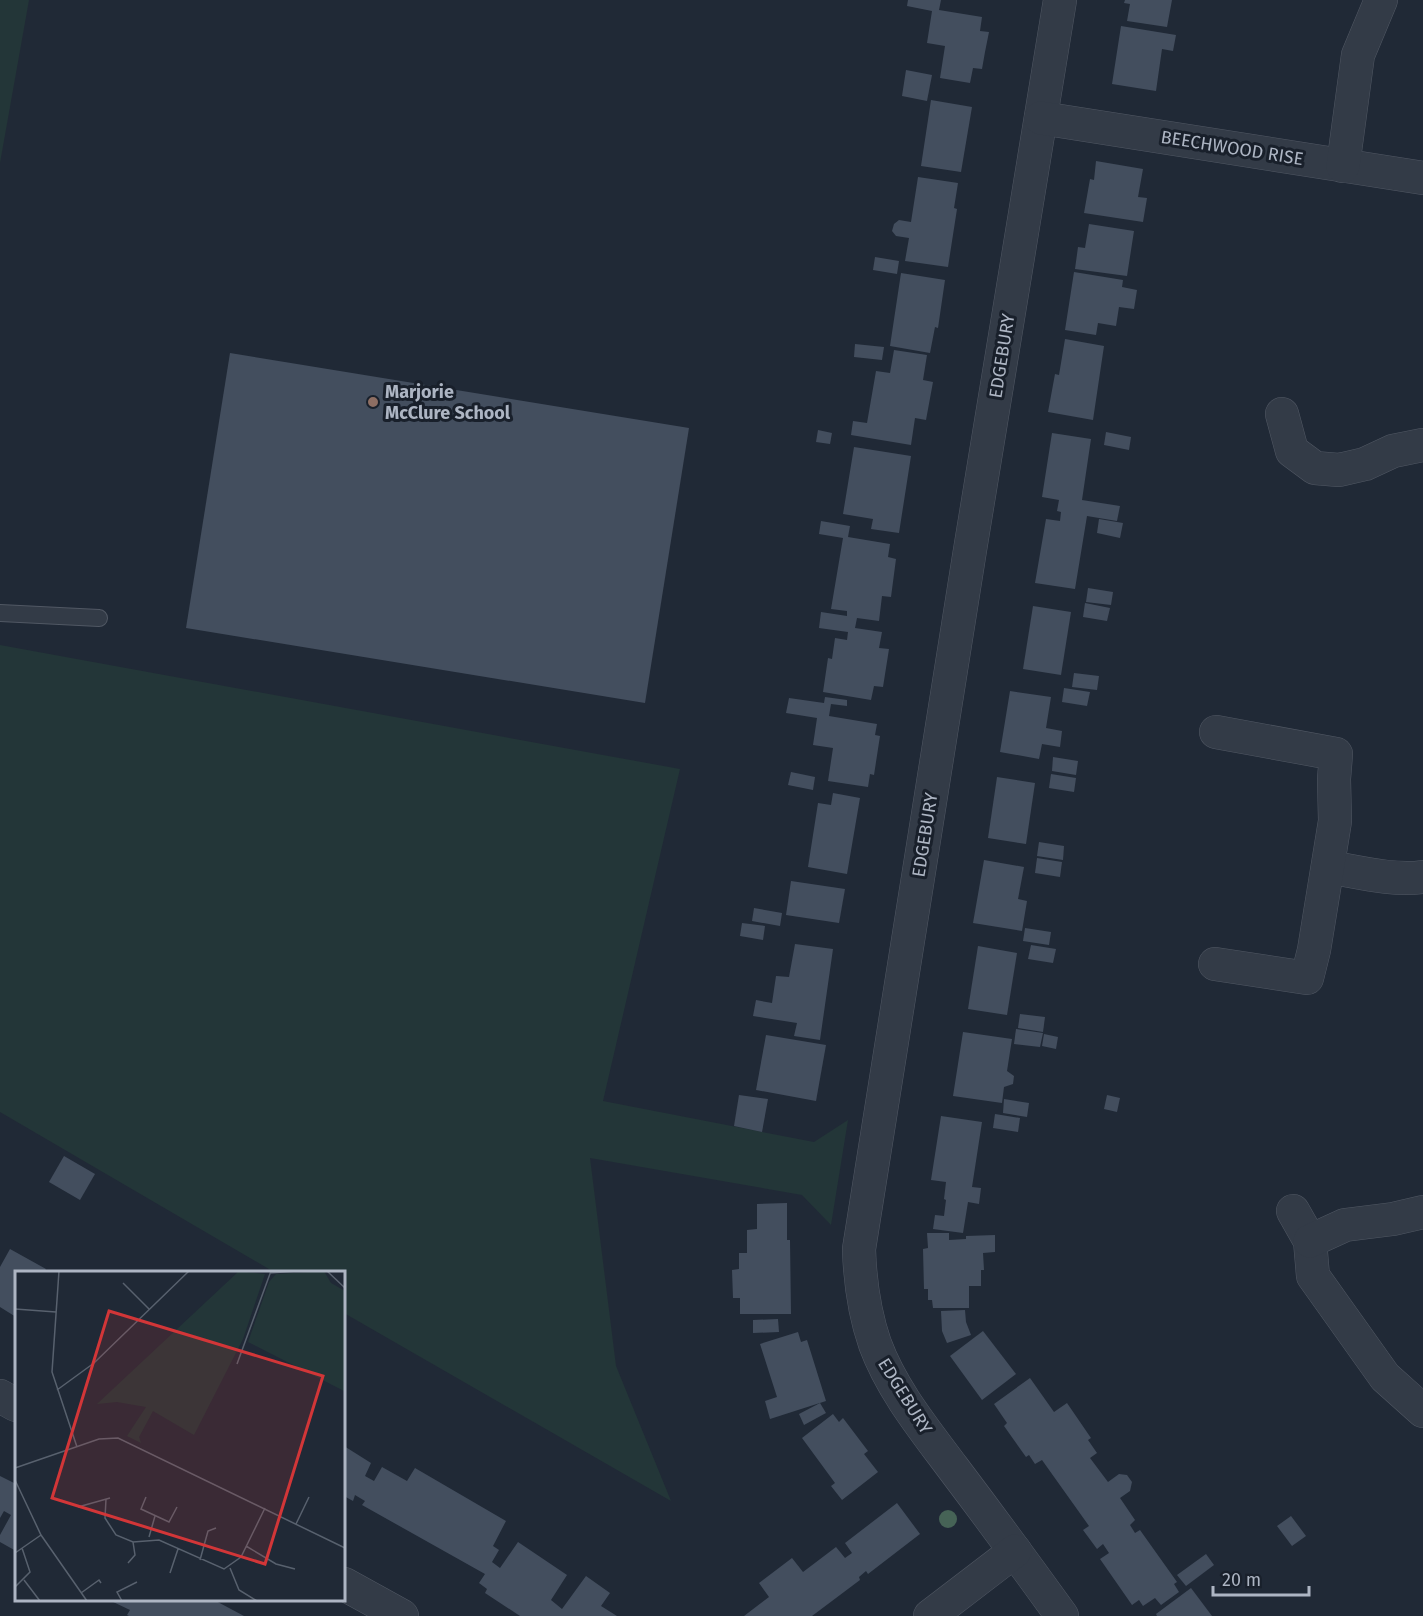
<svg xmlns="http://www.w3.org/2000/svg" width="1423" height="1616" font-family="'Fira Sans',sans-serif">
	<rect width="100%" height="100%" fill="#202936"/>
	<!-- green -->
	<g fill="#233638">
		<polygon points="0,0 29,0 0,163"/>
		<polygon points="0,645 680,769 603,1101 814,1142 848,1120 831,1225 802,1195 590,1158 616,1366 671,1501 344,1313 344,1272 274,1272 0,1112"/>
	</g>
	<!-- building -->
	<g fill="#434e5e">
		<polygon points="908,0 941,0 939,10 982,17 980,31 989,32 985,52 982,69 973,68 970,83 940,78 945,46 927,43 932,11 907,6"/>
		<polygon points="1125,0 1172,0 1167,27 1127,21 1130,4 1124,3"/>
		<polygon points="1121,26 1176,35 1173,51 1162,49 1156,91 1112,84"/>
		<polygon points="906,70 932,75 927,101 902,96"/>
		<polygon points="931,100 972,107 961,172 921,166"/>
		<polygon points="1096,161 1143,169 1138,197 1147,198 1143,222 1084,213 1090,179 1094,180"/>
		<polygon points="918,177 958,183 954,208 957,209 948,267 905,261 909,238 896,236 892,231 894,224 899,220 911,222"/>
		<polygon points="1089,224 1134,231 1127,276 1075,269 1078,247 1085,248"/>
		<polygon points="875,257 899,261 897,274 873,270"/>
		<polygon points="1074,272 1123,280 1122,287 1137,290 1134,309 1119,307 1116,326 1098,323 1096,335 1065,330"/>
		<polygon points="901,273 945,280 938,328 935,327 930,353 890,346"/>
		<polygon points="1065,339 1104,346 1093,420 1048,412 1055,374 1059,375"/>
		<polygon points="855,344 884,347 882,360 854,357"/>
		<polygon points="894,350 927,355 923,380 933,382 926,420 915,418 911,445 851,435 853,421 867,423 876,371 890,373"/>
		<polygon points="230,353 689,428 645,703 186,628"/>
		<polygon points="818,430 832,433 830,444 816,442"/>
		<polygon points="1106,432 1131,437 1129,450 1104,445"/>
		<polygon points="1052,433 1091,439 1082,500 1120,506 1117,521 1087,516 1075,589 1035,583 1046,519 1060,521 1061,512 1057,511 1059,500 1042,497"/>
		<polygon points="854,447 911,456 899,533 871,529 873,519 843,514"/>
		<polygon points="1099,519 1123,523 1120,538 1097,533"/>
		<polygon points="821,521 850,526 848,537 890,544 888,557 896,559 891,597 882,596 879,621 857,618 855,628 882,632 879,648 889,649 883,687 874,686 871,700 823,692 828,658 832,659 835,638 847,640 848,632 819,628 821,612 847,616 847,611 831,609 843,538 819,534"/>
		<polygon points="1088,588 1113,592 1111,605 1086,602"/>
		<polygon points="1085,603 1110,608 1107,621 1083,617"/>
		<polygon points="1033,606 1071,612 1061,675 1023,669"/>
		<polygon points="1074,673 1099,676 1097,690 1072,687"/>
		<polygon points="1064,688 1090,692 1087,706 1062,702"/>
		<polygon points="1010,691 1051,697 1046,728 1062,731 1060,747 1042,744 1039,759 1000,752"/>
		<polygon points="825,697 847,700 847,706 831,704 829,716 877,724 875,735 880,736 874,775 870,774 868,787 828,781 833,748 813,745 817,718 786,713 789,698 824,703"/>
		<polygon points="1053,757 1078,761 1076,775 1052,771"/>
		<polygon points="791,772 815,777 813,790 788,785"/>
		<polygon points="1051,774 1076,778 1074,792 1049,788"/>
		<polygon points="997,777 1035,783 1026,844 988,838"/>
		<polygon points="833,793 860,798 847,874 808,867 818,803 831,805"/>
		<polygon points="1039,842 1064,846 1063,860 1037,856"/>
		<polygon points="1037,858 1062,862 1060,877 1035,873"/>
		<polygon points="984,860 1024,867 1018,899 1027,901 1022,931 973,923"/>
		<polygon points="791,881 845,889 839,923 786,915"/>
		<polygon points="754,908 782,913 780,926 752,921"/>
		<polygon points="742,923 765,926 763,940 740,936"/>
		<polygon points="1025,928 1051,932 1049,945 1023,941"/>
		<polygon points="795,944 833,949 820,1040 794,1036 797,1023 753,1016 756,1000 772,1003 776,976 789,977"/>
		<polygon points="1031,945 1056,949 1053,963 1028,959"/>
		<polygon points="978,946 1017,953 1007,1015 968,1009"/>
		<polygon points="1020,1014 1045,1017 1043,1032 1018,1028"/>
		<polygon points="1016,1029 1043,1033 1040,1047 1014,1044"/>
		<polygon points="963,1032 1012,1039 1007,1071 1014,1076 1013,1084 1004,1087 1002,1103 953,1096"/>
		<polygon points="1044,1034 1058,1037 1056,1049 1042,1046"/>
		<polygon points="766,1035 826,1045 816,1101 756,1090"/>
		<polygon points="739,1095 768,1099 762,1132 734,1126"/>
		<polygon points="1107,1095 1120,1098 1117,1112 1104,1109"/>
		<polygon points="1004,1099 1029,1103 1027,1117 1003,1113"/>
		<polygon points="995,1114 1020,1118 1018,1132 993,1128"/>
		<polygon points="941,1116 982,1122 972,1187 981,1188 979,1204 968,1202 963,1233 933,1229 935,1215 944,1216 946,1200 944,1199 946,1182 931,1180"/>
		<polygon points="64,1156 95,1174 80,1200 49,1182"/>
		<polygon points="787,1203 787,1240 790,1240 791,1314 740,1314 740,1298 733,1298 732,1270 739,1269 739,1253 747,1253 747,1230 757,1229 757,1204"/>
		<polygon points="927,1233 949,1233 949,1240 966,1239 966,1236 995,1235 995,1252 983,1253 984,1270 981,1270 981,1286 969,1286 969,1308 933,1308 932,1300 928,1300 928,1289 924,1289 923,1249 928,1248"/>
		<polygon points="10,1249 46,1269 44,1272 16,1272 16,1317 0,1307 0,1267"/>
		<polygon points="965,1310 966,1322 971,1335 947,1343 942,1331 941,1311"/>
		<polygon points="778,1319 779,1332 753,1333 753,1320"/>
		<polygon points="983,1331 1016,1374 982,1400 950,1356"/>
		<polygon points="798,1332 801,1342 807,1340 826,1401 770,1419 765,1401 777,1397 760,1344"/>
		<polygon points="1030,1378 1054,1412 1067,1403 1091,1438 1088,1440 1097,1453 1090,1458 1108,1482 1119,1474 1127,1475 1132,1482 1130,1491 1120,1498 1135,1520 1130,1525 1135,1533 1140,1530 1177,1582 1174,1584 1179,1592 1161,1605 1155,1598 1143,1606 1139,1600 1132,1605 1100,1559 1109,1553 1103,1544 1097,1549 1083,1530 1089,1526 1042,1460 1035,1464 1029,1455 1026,1457 1004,1426 1007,1423 994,1404"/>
		<polygon points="820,1403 826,1413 804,1425 799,1414"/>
		<polygon points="833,1414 839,1422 843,1418 868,1451 864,1454 878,1472 842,1500 831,1486 835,1483 802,1438"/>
		<polygon points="344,1446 371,1463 365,1476 374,1481 382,1467 407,1481 415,1468 506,1521 493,1546 499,1550 492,1562 500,1568 518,1542 567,1575 551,1600 562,1609 586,1576 610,1593 601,1606 617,1616 520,1616 485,1593 487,1589 479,1583 485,1574 362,1505 365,1501 355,1495 353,1501 344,1496"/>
		<polygon points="0,1476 16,1484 16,1551 0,1542 0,1535 11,1515 4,1511 0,1518"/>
		<polygon points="897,1503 920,1534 868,1574 866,1571 859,1577 860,1580 812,1616 744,1616 769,1597 759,1583 792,1558 803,1572 836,1547 845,1558 852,1553 845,1543"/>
		<polygon points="1291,1516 1306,1536 1292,1546 1277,1526"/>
		<polygon points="1206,1554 1214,1565 1186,1586 1177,1575"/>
		<polygon points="1191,1588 1212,1616 1157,1616 1156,1614"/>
		<polygon points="109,1600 214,1600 244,1616 129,1616 127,1615 130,1610"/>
	</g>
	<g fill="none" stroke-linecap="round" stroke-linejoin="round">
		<defs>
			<polyline id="lane" points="0,613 99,618"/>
			<g id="street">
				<path d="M1060,0L970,550L859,1249C860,1282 864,1312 875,1344C892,1390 924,1429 953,1468C990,1517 1026,1566 1062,1616"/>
				<polyline points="1041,118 1423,178"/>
				<polyline points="1343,166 1358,55 1381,0"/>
				<polyline points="1282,414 1292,451 1315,468 1339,470 1365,464 1393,451 1423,445"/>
				<path d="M1328,867C1359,872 1392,881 1423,877"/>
				<polyline points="1215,964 1307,978 1314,950 1335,821 1334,779 1336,754 1216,732"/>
				<polyline points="1293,1211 1310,1241 1313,1276 1385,1377 1423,1411"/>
				<polyline points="1310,1241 1345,1225 1393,1219 1423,1212"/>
				<polyline points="0,1396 16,1405"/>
				<polyline points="344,1584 402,1616"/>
				<polyline points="930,1616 1015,1551"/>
			</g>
		</defs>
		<!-- lane casing -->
		<use href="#lane" stroke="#515864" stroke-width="18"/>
		<!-- street casing -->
		<use href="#street" stroke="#515864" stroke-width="34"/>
		<!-- lane -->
		<use href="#lane" stroke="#333b47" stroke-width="16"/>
		<!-- street -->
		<use href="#street" stroke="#333b47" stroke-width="33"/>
	</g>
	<!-- trees -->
	<circle fill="#466356" cx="948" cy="1519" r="9"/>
	<!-- markers -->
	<circle fill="#8d6e63" stroke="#19202b" stroke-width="2" cx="373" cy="402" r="6"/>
	<g text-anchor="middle" stroke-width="6" stroke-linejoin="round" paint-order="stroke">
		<!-- street labels -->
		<g font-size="18" fill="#adb5c3" stroke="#19202b">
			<text transform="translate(1232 148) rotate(9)" y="6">BEECHWOOD RISE</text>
			<text transform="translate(1002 356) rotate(-81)" y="6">EDGEBURY</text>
			<text transform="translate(925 835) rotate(-81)" y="6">EDGEBURY</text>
			<text transform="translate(905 1396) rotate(58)" y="6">EDGEBURY</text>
		</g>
		<!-- poi labels -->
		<g font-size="18" font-weight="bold" fill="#adb5c3" stroke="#19202b" text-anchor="start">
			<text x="385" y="398">Marjorie<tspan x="385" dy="21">McClure School</tspan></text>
		</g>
	</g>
	<!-- overview -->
	<g transform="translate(15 1271)">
		<rect width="330" height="330" fill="#202936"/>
		<path d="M224,0L250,3L228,68L179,164L138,140L124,166L126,172L112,165L131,136L102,131L82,133ZM309,0L316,12L330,20L329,120L233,71L254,11L261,3Z" fill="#233638"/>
		<path fill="none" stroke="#58616e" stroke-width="1.5" d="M44,0L37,101L62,176M312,0L330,17M255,2L282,0M108,12L134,38M0,38L41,41M222,93L256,0M42,119L79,92L174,0M0,197L84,168L103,167L330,277M0,209L26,264L72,330M131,226L126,238L154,251L162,236M91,228L90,247L101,264L118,271L144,269L209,298L226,286L250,237M63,236L95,227M281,253L294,226M134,266L140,245M231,275L261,293L280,298M0,282L26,264M185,289L193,260L201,257M113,292L120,284L118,271M215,297L224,319L242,330M155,302L163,278M9,309L25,330M0,316L15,301L7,277M66,322L84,309L86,312M107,330L102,321L122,311"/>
		<path fill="#d23638" fill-opacity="0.15" stroke="#d23638" stroke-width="3" d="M94,40L308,105L250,293L37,227Z"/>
		<rect width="330" height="330" fill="none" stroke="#adb5c3" stroke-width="3"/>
	</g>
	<!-- scale -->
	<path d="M1213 1586v9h96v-9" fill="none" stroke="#adb5c3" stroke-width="3"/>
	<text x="1222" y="1586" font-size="18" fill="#adb5c3" stroke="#19202b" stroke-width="4.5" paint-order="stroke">20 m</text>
</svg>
